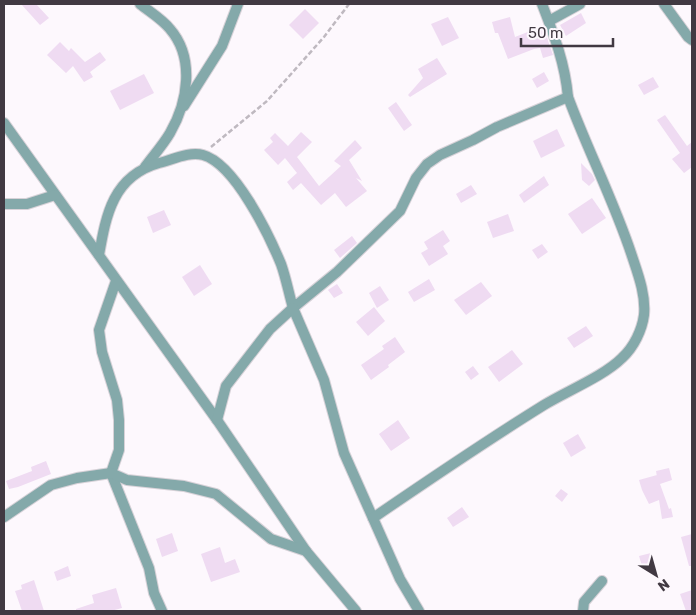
<svg xmlns="http://www.w3.org/2000/svg" width="696" height="615" font-family="Rubik,sans-serif">
	<rect width="100%" height="100%" fill="#fdf8fd"/>
	<!-- building -->
	<g fill="#efdbf2">
		<polygon points="21,4 36,4 49,18 40,25"/>
		<polygon points="305,9 319,23 303,39 289,25"/>
		<polygon points="581,13 586,23 566,36 560,25"/>
		<polygon points="448,17 459,38 442,46 431,24"/>
		<polygon points="510,17 515,37 543,26 553,55 543,58 540,48 534,49 508,59 498,33 495,33 492,22"/>
		<polygon points="60,42 69,51 71,48 85,62 100,52 106,60 90,72 93,77 84,82 73,66 66,73 47,55"/>
		<polygon points="437,58 447,74 410,97 408,95 423,78 418,69"/>
		<polygon points="544,72 549,81 537,88 532,79"/>
		<polygon points="144,74 154,93 120,110 110,91"/>
		<polygon points="653,77 659,87 644,95 638,85"/>
		<polygon points="396,102 412,125 404,131 388,108"/>
		<polygon points="665,115 687,146 692,142 692,167 684,173 672,159 680,153 657,120"/>
		<polygon points="557,129 565,146 541,158 533,141"/>
		<polygon points="301,132 312,142 297,157 319,186 341,166 334,161 355,140 362,148 349,160 362,181 356,178 367,191 346,207 335,193 321,205 301,183 293,190 287,182 297,173 285,158 278,165 264,150 273,142 270,138 275,133 288,146"/>
		<polygon points="581,163 592,174 595,180 589,186 582,180"/>
		<polygon points="544,176 549,185 524,203 519,195"/>
		<polygon points="471,185 477,194 461,203 456,194"/>
		<polygon points="592,198 606,218 582,234 568,214"/>
		<polygon points="164,210 171,225 153,233 147,217"/>
		<polygon points="508,214 514,231 493,238 487,222"/>
		<polygon points="443,230 450,241 443,246 448,254 429,266 421,253 428,249 424,242"/>
		<polygon points="352,236 357,243 340,258 334,250"/>
		<polygon points="542,244 548,252 538,259 532,250"/>
		<polygon points="200,265 212,284 194,296 182,277"/>
		<polygon points="429,279 435,290 414,302 408,292"/>
		<polygon points="481,282 492,296 466,315 454,300"/>
		<polygon points="337,284 343,293 334,298 328,290"/>
		<polygon points="380,286 389,300 377,308 369,293"/>
		<polygon points="374,307 385,321 368,336 356,322"/>
		<polygon points="586,326 593,336 574,348 567,338"/>
		<polygon points="395,337 405,352 388,365 389,367 371,380 361,365 384,349 382,346"/>
		<polygon points="512,350 523,364 499,382 488,367"/>
		<polygon points="473,366 479,374 471,380 465,372"/>
		<polygon points="398,420 410,438 391,451 379,434"/>
		<polygon points="578,434 586,448 571,457 563,443"/>
		<polygon points="46,461 51,474 18,487 9,489 6,481 32,471 31,467"/>
		<polygon points="669,468 672,480 660,484 669,509 671,508 673,517 662,519 659,500 649,504 642,490 639,480 657,475 657,477 656,471"/>
		<polygon points="561,489 568,494 562,502 555,496"/>
		<polygon points="462,507 469,517 453,527 447,518"/>
		<polygon points="172,533 178,551 162,557 156,539"/>
		<polygon points="692,534 692,566 689,566 681,537"/>
		<polygon points="220,547 225,563 235,559 240,572 211,582 201,554"/>
		<polygon points="651,553 654,562 642,566 639,556"/>
		<polygon points="68,566 71,576 57,581 54,572"/>
		<polygon points="34,580 44,611 22,611 15,591 22,589 21,585"/>
		<polygon points="116,588 122,608 111,611 76,611 76,609 94,603 92,595"/>
		<polygon points="692,590 692,611 686,611 680,594"/>
	</g>
	<g fill="none" stroke-linecap="round" stroke-linejoin="round">
		<defs>
			<g id="street">
				<path d="M140,4C150,12 162,19 170,29C195,58 188,102 170,133C163,145 153,156 145,167"/>
				<polyline points="664,4 688,37 692,40"/>
				<polyline points="549,21 580,4"/>
				<polyline points="184,106 222,46 238,4"/>
				<polyline points="4,123 217,420 306,551 356,611"/>
				<polyline points="4,204 27,204 55,195"/>
				<path d="M99,255C106,215 113,176 159,163C172,160 189,151 203,155C235,164 269,235 281,264C286,278 289,294 293,308L337,272L400,211L416,178L427,164L440,155L473,140L497,127L568,97C565,63 554,35 542,4"/>
				<polyline points="116,281 99,330 102,352 117,400 119,420 119,450 111,473 149,568 154,593 162,611"/>
				<polyline points="217,420 226,386 270,329 293,308 324,380 344,453 400,579 419,611"/>
				<polyline points="4,517 51,485 77,478 111,473 127,480 184,486 216,494 271,539 306,551"/>
				<path d="M373,518C430,479 486,441 544,405C567,391 604,376 622,358C634,347 642,330 644,315C646,295 638,274 632,256C614,201 588,151 568,97"/>
				<polyline points="583,611 584,602 602,581"/>
			</g>
		</defs>
		<!-- street casing -->
		<use href="#street" stroke="#d7d2d8" stroke-width="12"/>
		<!-- path -->
		<polyline stroke="#bfb9c0" stroke-width="2.5" stroke-dasharray="5 2.5" stroke-linecap="butt" points="211,147 267,101 324,37 349,4"/>
		<!-- street -->
		<use href="#street" stroke="#84a9aa" stroke-width="10"/>
	</g>
	<!-- border -->
	<rect width="696" height="615" fill="none" stroke="#413942" stroke-width="10"/>
	<!-- north arrow -->
	<g transform="translate(656 575) rotate(143)" stroke="#fdf8fd" stroke-width="4" paint-order="stroke">
	<path d="M0-4L9 19L0 12L-9 19Z" fill="#413942"/>
	<text y="-8" font-size="14" font-weight="bold" text-anchor="middle" fill="#413942">N</text>
	</g>
	<!-- scale -->
	<path d="M521 38v8h92v-8" fill="none" stroke="#413942" stroke-width="2.5"/>
	<text x="528" y="38" font-size="15" fill="#413942" stroke="#fdf8fd" stroke-width="4" paint-order="stroke">50 m</text>
</svg>
